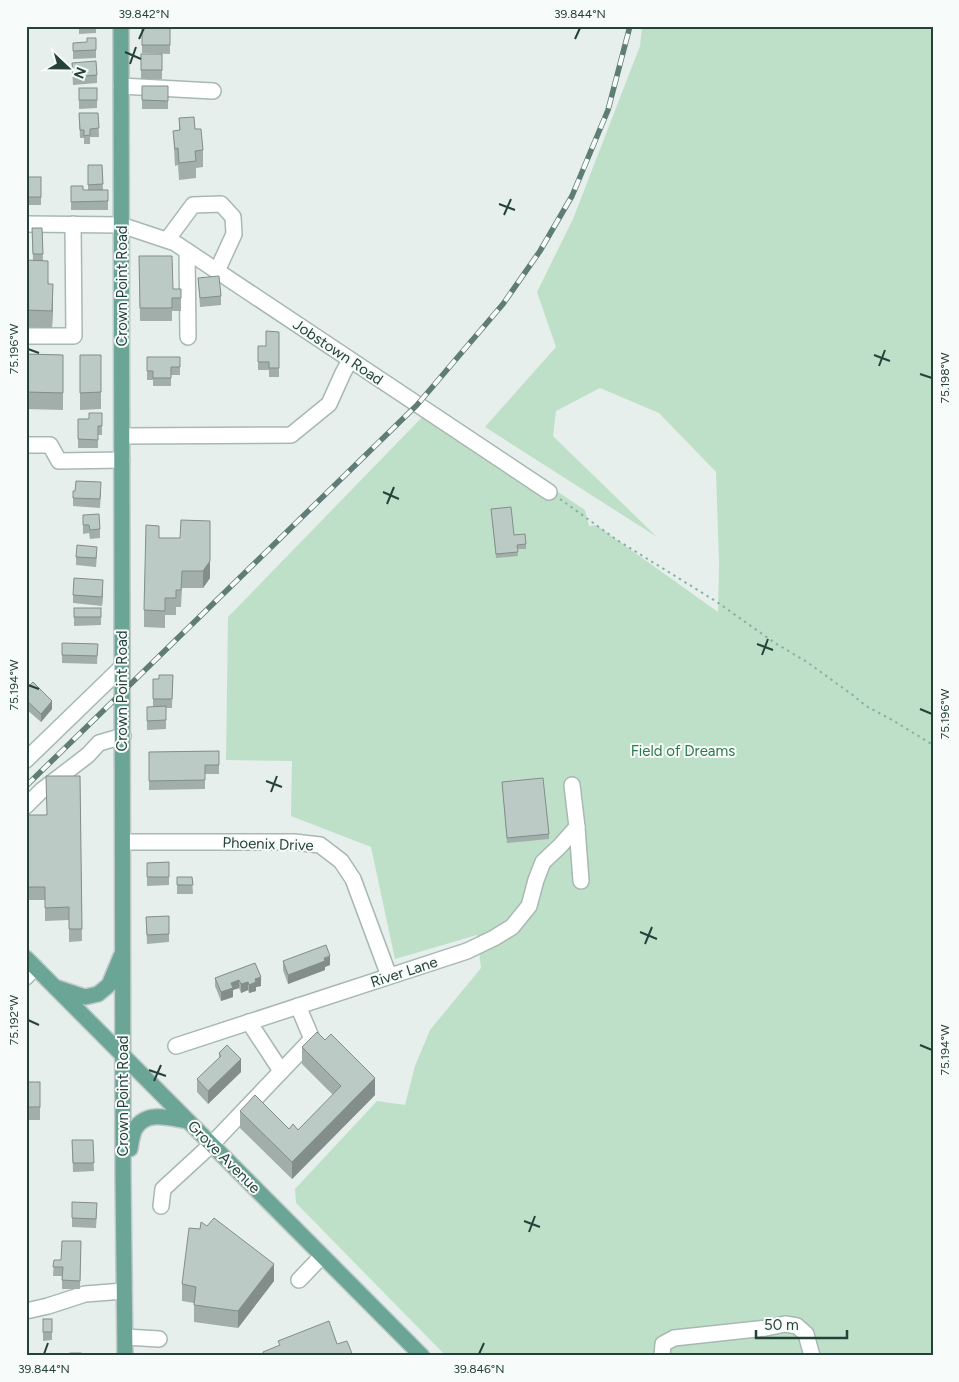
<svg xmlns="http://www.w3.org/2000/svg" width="959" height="1382" font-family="Figtree,sans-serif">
	<rect width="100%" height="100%" fill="#e6efeb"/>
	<!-- green -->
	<polygon fill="#bfe0c8" points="642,26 933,26 933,1356 446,1356 296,1203 295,1189 377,1101 405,1105 415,1066 430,1030 481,968 477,935 395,959 371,847 291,816 292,761 226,760 228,617 430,409 470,433 585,510 589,526 596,525 718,612 719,562 716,472 659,413 600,388 556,411 553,436 657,537 485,427 556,347 537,292 573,219 640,46"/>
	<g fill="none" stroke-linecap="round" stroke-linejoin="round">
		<defs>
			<g id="minor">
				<polyline points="121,86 213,91"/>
				<polyline points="26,224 121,225 175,243 549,492"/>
				<polyline points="167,240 193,205 221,204 233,217 234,234 217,271"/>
				<polyline points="187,251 188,337"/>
				<polyline points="26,336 74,336 73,224"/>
				<polyline points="122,436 291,435 329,404 343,373 350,360"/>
				<polyline points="26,445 50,445 59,461 122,460"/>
				<polyline points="26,760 122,667"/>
				<polyline points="26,806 41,791 88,755 99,743 123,736"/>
				<polyline points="577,827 581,881"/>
				<polyline points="123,842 294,842 320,845 341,861 353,879 389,976"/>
				<polyline points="26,977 35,967"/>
				<polyline points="249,1022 281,1071"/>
				<polyline points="176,1046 467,951 494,938 512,927 529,906 536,880 543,862 560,846 577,827 572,785"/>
				<polyline points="161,1206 163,1189 212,1144 312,1039 298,1006"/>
				<polyline points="299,1280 322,1256"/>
				<polyline points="26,1311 48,1306 85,1294 124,1291"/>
				<polyline points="125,1337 159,1339"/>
				<polyline points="662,1356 663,1344 674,1338 766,1328 785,1324 797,1326 806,1334 812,1356"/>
			</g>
			<g id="major">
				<polyline points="121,26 123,1175 125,1356"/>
				<polyline points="26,958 422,1356"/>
				<polyline points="58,988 85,997 98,994 109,985 121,956"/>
				<path d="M130,1149C131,1143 132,1135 135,1129C146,1110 170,1118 187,1121"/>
			</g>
		</defs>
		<!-- minor casing -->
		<use href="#minor" stroke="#a8b8b2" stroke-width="18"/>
		<!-- major casing -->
		<use href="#major" stroke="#c2cac8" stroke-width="18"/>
		<!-- path -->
		<polyline stroke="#86b3a5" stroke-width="2" stroke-dasharray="2.5 4" stroke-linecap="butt" points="560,499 617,540 717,602 775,643 807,662 854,696 866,706 894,721 933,745"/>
		<!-- minor -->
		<use href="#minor" stroke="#fff" stroke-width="15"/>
		<!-- major -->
		<use href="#major" stroke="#6aa596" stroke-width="15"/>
		<defs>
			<polyline id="rail" points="26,786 417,405 503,304 540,251 572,196 608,110 630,26"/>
		</defs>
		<!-- rail casing -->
		<use href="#rail" stroke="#5f7d75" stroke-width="5.5"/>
		<!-- rail -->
		<use href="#rail" stroke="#f7fbf9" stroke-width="4" stroke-dasharray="11" stroke-linecap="butt"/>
	</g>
	<!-- wall -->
	<g fill="#a1aea9">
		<polygon points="79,26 96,26 96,33 79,34"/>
		<rect x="145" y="26" width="18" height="2"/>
		<polygon points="142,28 170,28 170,54 142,53"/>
		<polygon points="73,43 96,50 96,58 73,59"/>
		<rect x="141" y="54" width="21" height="25"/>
		<polygon points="72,63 97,75 97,83 73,85"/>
		<rect x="142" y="86" width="26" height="23"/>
		<polygon points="79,88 97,88 97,108 79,109"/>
		<polygon points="79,113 98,113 99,137 90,137 90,144 84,144 84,138 80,138"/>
		<polygon points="179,118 195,129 203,150 203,167 196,168 196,178 179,180 178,165 175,166 173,131 179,130"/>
		<polygon points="88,165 102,165 103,190 108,190 108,210 71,210 71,186 83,190 88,190"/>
		<rect x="26" y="177" width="15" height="28"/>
		<polygon points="32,228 42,228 43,261 53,301 52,328 26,327 26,260 33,261"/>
		<polygon points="139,256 173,289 181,289 181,311 172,311 172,321 140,321"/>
		<polygon points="198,278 221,296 221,305 200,307"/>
		<polygon points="279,332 279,377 269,377 269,370 258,370 258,346 266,346"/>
		<polygon points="26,354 63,355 63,410 26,409"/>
		<polygon points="80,355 101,355 101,409 80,410"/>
		<polygon points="147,357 180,357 180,375 171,375 171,386 153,386 153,380 147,380"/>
		<polygon points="102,413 102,435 98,435 98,448 78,448 78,419 89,419"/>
		<polygon points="73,491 101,491 100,508 73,506"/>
		<polygon points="491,509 514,535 526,544 526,549 517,549 518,556 496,558"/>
		<polygon points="83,515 100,529 100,538 90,539 89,533 83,534"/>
		<polygon points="159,538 180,538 210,578 203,588 182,588 181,607 176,607 176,615 165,615 165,628 144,627 144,610"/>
		<polygon points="97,555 96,567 76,565 76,557"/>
		<polygon points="103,589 102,606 73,603 73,595"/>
		<polygon points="74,608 101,608 101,625 74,626"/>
		<polygon points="62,643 98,644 97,664 62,663"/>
		<polygon points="173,675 172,708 166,708 166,729 147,730 147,707 153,707 153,679 159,679"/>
		<polygon points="26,689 52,709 41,722 26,709"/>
		<polygon points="219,751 219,774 205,774 205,789 149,790 149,752"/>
		<polygon points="80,776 82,941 69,942 69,920 45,921 45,900 26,900 26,815 46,815"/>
		<polygon points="502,782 549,834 549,839 507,843"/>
		<polygon points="169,862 169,885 147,886 147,863"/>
		<polygon points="177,877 192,877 193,894 177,894"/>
		<polygon points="146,917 169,934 169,942 147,944"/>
		<polygon points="283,961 330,965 325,967 325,970 288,984 283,970"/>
		<polygon points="255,963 261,986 256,987 256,991 249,993 248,990 241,993 239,988 233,990 233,997 221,1001 215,986 215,978"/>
		<polygon points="302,1047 375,1095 292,1179 240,1128 240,1111 289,1129 298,1130 333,1095 302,1064"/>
		<polygon points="219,1053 241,1072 208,1104 197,1092 197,1079 219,1058"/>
		<rect x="26" y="1082" width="14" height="38"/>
		<polygon points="72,1140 93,1140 94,1171 73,1172"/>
		<polygon points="97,1211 96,1228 72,1227 72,1218"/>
		<polygon points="81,1241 80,1289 62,1289 62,1276 53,1276 54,1260 61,1260"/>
		<polygon points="274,1281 238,1328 194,1322 194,1303 182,1301 182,1284"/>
		<polygon points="43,1319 52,1319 52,1340 43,1341"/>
	</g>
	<!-- shaded-wall -->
	<g fill="#838d89">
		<polygon points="53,284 53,301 52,328 52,311"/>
		<polygon points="210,521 210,578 203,588 203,571"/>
		<polygon points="103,580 103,589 102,606 102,597"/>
		<polygon points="52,701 52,709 41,722 41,714"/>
		<polygon points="330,956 330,965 325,967 325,970 288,984 288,975"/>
		<polygon points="261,977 261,986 256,987 256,991 249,993 249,985 255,979"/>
		<polygon points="239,980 239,988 233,990 233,997 221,1001 221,992 231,983"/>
		<polygon points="248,982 248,990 241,993 241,984"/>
		<polygon points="241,1059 241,1072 208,1104 208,1091"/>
		<polygon points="375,1078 375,1095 292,1179 292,1162"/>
		<polygon points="274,1264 274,1281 238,1328 238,1311"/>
	</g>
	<!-- building -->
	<g fill="#bbcac4" stroke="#838d89">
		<rect x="142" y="28" width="28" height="17"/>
		<polygon points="87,38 96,38 96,50 73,51 73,43 87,42"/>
		<rect x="141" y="54" width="21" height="16"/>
		<polygon points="96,61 97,75 73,77 72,63"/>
		<polygon points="142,86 168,86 168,101 142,100"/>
		<rect x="79" y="88" width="18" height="12"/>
		<polygon points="79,113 98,113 99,128 90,129 90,135 84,136 84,130 80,130"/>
		<polygon points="194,117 195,129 201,129 203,150 195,151 196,161 179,163 178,148 175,149 173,131 180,130 179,118"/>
		<polygon points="88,165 102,165 103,184 88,185"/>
		<rect x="26" y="177" width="15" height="20"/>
		<polygon points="71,186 83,186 83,190 108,190 108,201 71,202"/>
		<polygon points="32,228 42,228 43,254 33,254"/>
		<polygon points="139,256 172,256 173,289 181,289 181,298 172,298 172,308 140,308"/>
		<polygon points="26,260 48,261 48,284 53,284 52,311 26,310"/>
		<polygon points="219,276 221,296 200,298 198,278"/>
		<polygon points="266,331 279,332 279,368 269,368 269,362 258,362 258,346 266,346"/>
		<polygon points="26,354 63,355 63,393 26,392"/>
		<polygon points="80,355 101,355 101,392 80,393"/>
		<polygon points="147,357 180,357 180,367 171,367 171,378 153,378 153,371 147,371"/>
		<polygon points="89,413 102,413 102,426 98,426 98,440 78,439 78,419 89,419"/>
		<polygon points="76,481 101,482 100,499 73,498 73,491 75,491"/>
		<polygon points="511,507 514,535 525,534 526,544 517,545 518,552 496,554 491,509"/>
		<polygon points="99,514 100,529 90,530 89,525 83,525 83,515"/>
		<polygon points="181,520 210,521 210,561 203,571 182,571 181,590 176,590 176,598 165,598 165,611 144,610 146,525 159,526 159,538 180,538"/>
		<polygon points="77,545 97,547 96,558 76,557"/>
		<polygon points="74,578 103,580 102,597 73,595"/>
		<rect x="74" y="608" width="27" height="9"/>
		<polygon points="62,643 98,644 97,656 62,655"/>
		<polygon points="159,675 173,675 172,699 153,699 153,679 159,679"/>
		<polygon points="33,682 52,701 41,714 26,700 26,689"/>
		<polygon points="166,706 166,720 147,721 147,707"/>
		<polygon points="219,751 219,765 205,765 205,780 149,781 149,752"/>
		<polygon points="46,776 80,776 82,929 69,929 69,907 45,908 45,887 26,887 26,815 47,815"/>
		<polygon points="543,778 549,834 507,838 502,782"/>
		<polygon points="169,862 169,877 147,877 147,863"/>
		<polygon points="177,877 192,877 193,885 177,885"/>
		<polygon points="169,916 169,934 147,935 146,917"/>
		<polygon points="326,945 330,956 324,958 325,961 288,975 283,961"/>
		<polygon points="255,963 261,977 255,979 256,982 249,985 248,982 241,984 239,980 231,983 233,988 221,992 215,978"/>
		<polygon points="317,1032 325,1040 331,1034 375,1078 292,1162 240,1111 255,1095 289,1129 293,1124 298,1130 341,1086 302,1047"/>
		<polygon points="227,1045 241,1059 208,1091 197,1079 221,1056 219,1053"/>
		<rect x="26" y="1082" width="14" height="25"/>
		<polygon points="72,1140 93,1140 94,1163 73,1163"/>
		<polygon points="72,1202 97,1203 96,1219 72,1218"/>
		<polygon points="214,1218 274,1264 238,1311 194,1305 196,1287 182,1284 189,1228 200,1229 201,1222 207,1226"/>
		<polygon points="62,1241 81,1241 80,1281 62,1280 63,1267 53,1267 54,1260 61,1260"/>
		<rect x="43" y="1319" width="9" height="13"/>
		<polygon points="329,1321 337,1344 347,1341 353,1356 264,1356 263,1352 280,1345 278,1341"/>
		<rect x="70" y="1353" width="11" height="3"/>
	</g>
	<!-- ticks -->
	<path fill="none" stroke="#24423a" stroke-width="2" d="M139,39L144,28M575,39L580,28M125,52L141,59M130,64L136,47M499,204L515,210M504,215L511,199M28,349L39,353M874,355L890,361M879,366L885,350M920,374L932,378M383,492L399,499M387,504L394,487M757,644L773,650M762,655L768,639M28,685L39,689M920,709L932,714M266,781L282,787M271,792L277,776M640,932L657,939M645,944L652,927M28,1020L39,1025M920,1045L932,1050M149,1070L166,1076M154,1081L161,1065M524,1221L540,1227M529,1232L535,1216M44,1354L48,1343M479,1354L484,1343"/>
	<g text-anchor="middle" stroke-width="4" stroke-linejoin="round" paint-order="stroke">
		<!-- street labels -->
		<g font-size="15" fill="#24423a" stroke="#f7fbf9">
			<text transform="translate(122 286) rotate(-90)" y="5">Crown Point Road</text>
			<text transform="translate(338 352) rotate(34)" y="5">Jobstown Road</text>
			<text transform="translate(122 691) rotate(-90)" y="5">Crown Point Road</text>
			<text transform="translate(268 844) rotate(2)" y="5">Phoenix Drive</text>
			<text transform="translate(404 972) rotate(-18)" y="5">River Lane</text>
			<text transform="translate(123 1096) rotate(-90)" y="5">Crown Point Road</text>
			<text transform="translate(224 1157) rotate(45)" y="5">Grove Avenue</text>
		</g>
		<!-- park labels -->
		<g font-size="15" fill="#2d7a4b" stroke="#f7fbf9">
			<text x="683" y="756">Field of Dreams</text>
		</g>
	</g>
	<!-- border -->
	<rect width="959" height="1382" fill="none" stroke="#f7fbf9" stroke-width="55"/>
	<!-- north arrow -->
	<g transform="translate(68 68) rotate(112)" stroke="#f7fbf9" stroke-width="4" paint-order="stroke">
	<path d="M0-4L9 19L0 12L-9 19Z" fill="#24423a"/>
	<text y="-8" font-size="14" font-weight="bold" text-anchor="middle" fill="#24423a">N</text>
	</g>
	<!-- scale -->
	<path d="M756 1330v8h91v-8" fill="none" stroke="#24423a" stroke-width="2.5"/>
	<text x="764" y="1330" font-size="15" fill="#24423a" stroke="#f7fbf9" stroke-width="4" paint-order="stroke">50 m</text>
	<rect x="28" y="28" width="904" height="1326" fill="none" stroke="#24423a" stroke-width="2"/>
	<g font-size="12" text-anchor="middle" fill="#24423a">
		<text x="144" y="18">39.842°N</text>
		<text x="580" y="18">39.844°N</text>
		<text transform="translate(14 349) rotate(-90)" y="4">75.196°W</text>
		<text transform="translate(945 378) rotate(-90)" y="4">75.198°W</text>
		<text transform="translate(14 685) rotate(-90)" y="4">75.194°W</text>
		<text transform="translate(945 714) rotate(-90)" y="4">75.196°W</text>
		<text transform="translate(14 1020) rotate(-90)" y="4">75.192°W</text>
		<text transform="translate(945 1050) rotate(-90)" y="4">75.194°W</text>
		<text x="44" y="1373">39.844°N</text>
		<text x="479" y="1373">39.846°N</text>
	</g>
</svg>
